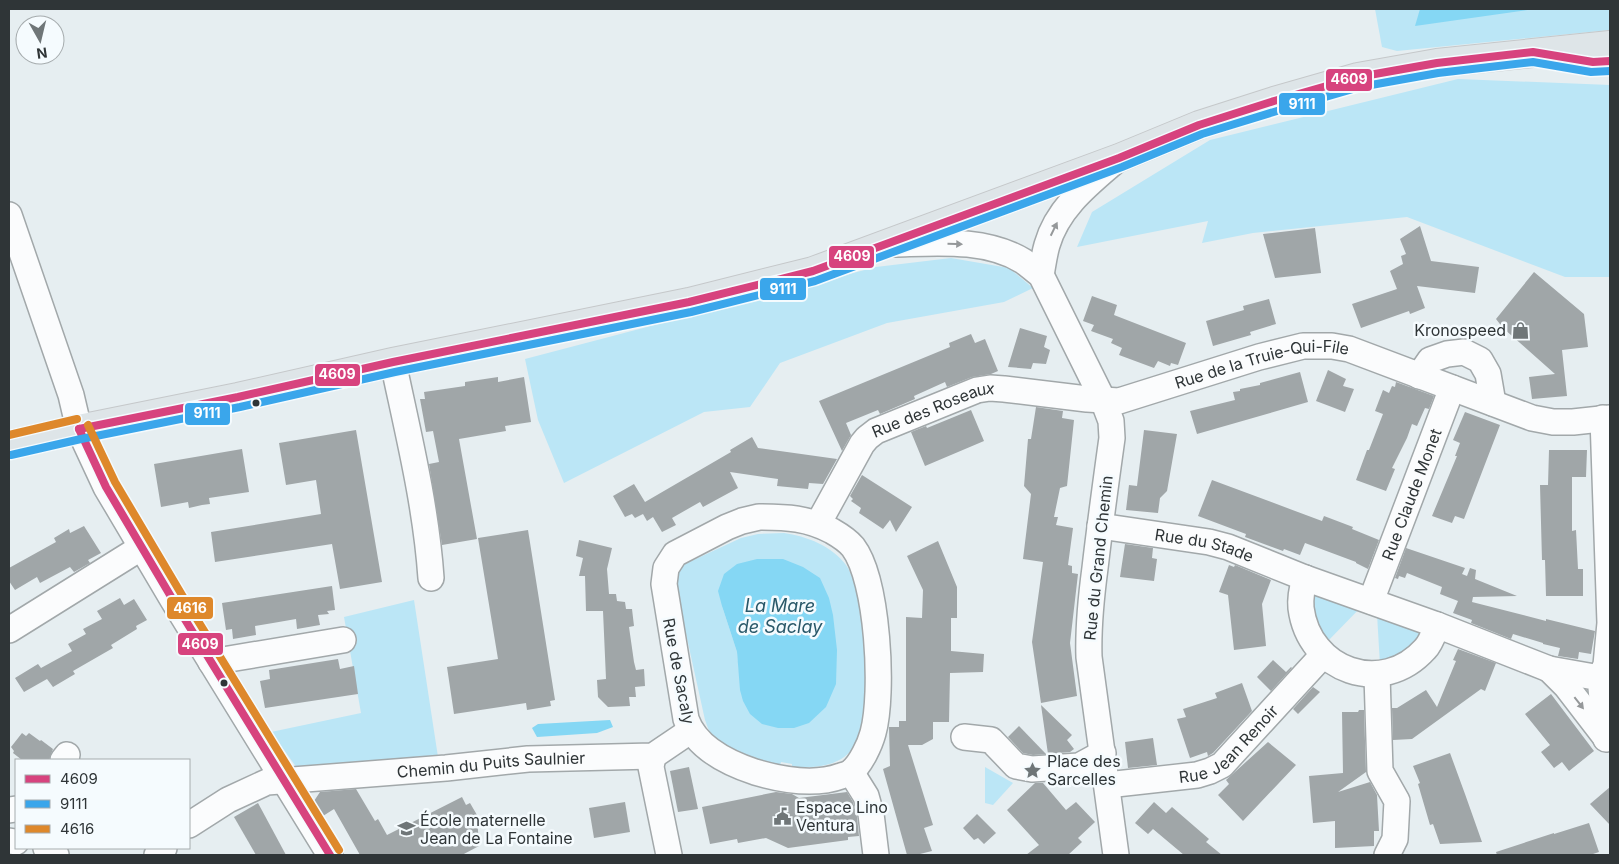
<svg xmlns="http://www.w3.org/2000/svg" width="1619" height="864" font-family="Inter,sans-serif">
	<rect width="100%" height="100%" fill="#e6eef1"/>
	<!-- green -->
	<g fill="#bbe6f6" fill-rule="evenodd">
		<polygon points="1375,9 1610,9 1610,30 1397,51 1382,47"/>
		<polygon points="1458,79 1610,85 1610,277 1565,277 1407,217 1253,233 1202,243 1208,221 1077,247 1092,212 1210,140"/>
		<polygon points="951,258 1009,268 1033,288 1004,302 887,323 780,363 750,407 704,412 564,483 538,420 525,359 876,267"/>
		<path d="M784,533C806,536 832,546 846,565C866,592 874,716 856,744C842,767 816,768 792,767V764L781,762L780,766C759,759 727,751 712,734C708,730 707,725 705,720L677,593C676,581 676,571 685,564L741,538L758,534ZM722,606L778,728L739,671L737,652Z"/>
		<polygon points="1311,589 1363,605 1325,644 1309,626"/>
		<polygon points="414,600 438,757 297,768 271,732 361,713 344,617"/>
		<polygon points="1377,614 1429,630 1414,651 1380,665"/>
		<polygon points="985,767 1013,783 993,805 985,803"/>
	</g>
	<!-- water -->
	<g fill="#85d7f4">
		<polygon points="1420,9 1534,9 1415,26"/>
		<polygon points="757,559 783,559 803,567 820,578 829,598 833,615 837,650 836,684 826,707 809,723 794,728 778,728 762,724 750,714 743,701 740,690 737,652 722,606 718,591 724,574 737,564"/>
		<polygon points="610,720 613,727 597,733 537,737 532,728 538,724"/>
	</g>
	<!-- building -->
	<g fill="#a0a6a8">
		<polygon points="1420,226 1431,261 1479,267 1475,293 1417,286 1425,308 1410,314 1409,311 1361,328 1352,304 1397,289 1390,271 1403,264 1401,256 1406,254 1400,239"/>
		<polygon points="1315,228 1321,273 1275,278 1263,234"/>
		<polygon points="1534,272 1584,314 1588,347 1562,350 1567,396 1532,399 1529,377 1555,374 1503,328 1496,319"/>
		<polygon points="1092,296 1117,305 1114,315 1186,343 1178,365 1171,363 1170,366 1158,361 1154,368 1119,355 1122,348 1111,343 1113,339 1091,331 1094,325 1083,321"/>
		<polygon points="1269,299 1276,324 1250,332 1251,335 1213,346 1206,321 1244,310 1243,306"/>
		<polygon points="1020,328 1047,336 1044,347 1050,350 1046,364 1033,363 1031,369 1008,367"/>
		<polygon points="971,334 975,343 985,339 998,371 991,374 972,377 947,387 945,382 914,396 915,399 880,414 878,410 846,423 851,435 842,451 819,401 950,347 949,343"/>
		<polygon points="1328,370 1346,379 1343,386 1354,389 1345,412 1316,401"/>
		<polygon points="1300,372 1308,402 1197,434 1190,411 1235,400 1233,392 1240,391 1240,389 1260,385 1260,383"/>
		<polygon points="498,377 498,382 524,377 531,422 505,426 506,431 459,439 477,539 442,545 429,464 439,462 433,431 426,432 420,399 425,399 424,392 465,386 465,382"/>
		<polygon points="1396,382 1434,396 1429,409 1425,408 1417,426 1412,424 1407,438 1392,468 1395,469 1386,491 1356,480 1367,450 1369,450 1383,414 1375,411 1383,390 1389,393 1392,386 1395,387"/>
		<polygon points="1036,407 1063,411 1062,418 1074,420 1067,486 1060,488 1054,517 1058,517 1056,525 1073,528 1068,565 1072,566 1072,573 1078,574 1070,643 1077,696 1041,703 1032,642 1043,562 1023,559 1031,494 1024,486 1028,439 1031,439"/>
		<polygon points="971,410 984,441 925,466 911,432 926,426 927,428"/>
		<polygon points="1465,412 1500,425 1464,519 1455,516 1452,523 1432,516 1457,456 1455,456 1460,443 1453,440"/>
		<polygon points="356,430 382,582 340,589 332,544 215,562 211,532 321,514 316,480 286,485 279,443"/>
		<polygon points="1144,430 1177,434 1167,491 1160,498 1158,513 1126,510 1129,485 1137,486"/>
		<polygon points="752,437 758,448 837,459 823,484 809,483 808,489 777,486 778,479 730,472 738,488 703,507 700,502 672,518 676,525 662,532 653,517 647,521 643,514 635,518 632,514 625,517 613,496 634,484 645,502 731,452 730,450"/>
		<polygon points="242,449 249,492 209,498 210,504 202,505 189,508 188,502 161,507 154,464"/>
		<polygon points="1549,450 1587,450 1586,477 1572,477 1572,531 1576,530 1578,569 1583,569 1583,596 1546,596 1545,560 1542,560 1540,485 1548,485"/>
		<polygon points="862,475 912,507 896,532 890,520 883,529 859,513 861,508 851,501 853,499 850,496"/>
		<polygon points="1212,480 1322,521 1324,516 1353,527 1352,529 1379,540 1368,569 1356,563 1356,562 1305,543 1300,555 1284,549 1283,551 1245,537 1246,534 1198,516"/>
		<polygon points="84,526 101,553 88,560 90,563 74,572 70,567 40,583 37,577 15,590 9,581 9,568 56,542 54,538 69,529 70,533"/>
		<polygon points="528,530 555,700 550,701 551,706 527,710 526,703 454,714 447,667 498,659 478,538"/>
		<polygon points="579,540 612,548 607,569 609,594 616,594 617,601 625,602 626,609 632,609 634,626 629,627 634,662 636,670 644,669 645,686 635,687 636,697 629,697 630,706 608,707 598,697 597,680 606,679 603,611 586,611 585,576 579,576 583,558 576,556"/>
		<polygon points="938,541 957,587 957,618 951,618 951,651 984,654 983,672 950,673 949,722 933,722 933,739 922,745 908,745 933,825 924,828 932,851 916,855 907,855 883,769 890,766 889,727 899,727 899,721 906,721 906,617 922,618 923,590 907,556"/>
		<polygon points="1125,544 1153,548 1152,558 1157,559 1154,581 1120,577"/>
		<polygon points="1406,548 1465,568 1462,574 1467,576 1470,568 1476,570 1475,579 1517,596 1473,597 1472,602 1546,621 1546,619 1595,631 1591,654 1579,652 1578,659 1558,656 1560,648 1543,644 1543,643 1513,634 1511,639 1471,623 1472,620 1453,613 1458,601 1440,594 1442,587 1407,573 1405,578 1399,576 1398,579 1395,578"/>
		<polygon points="1229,565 1234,567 1235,565 1271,580 1262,604 1266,646 1234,650 1228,595 1219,592"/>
		<polygon points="332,586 335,610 327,611 329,614 318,615 320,625 297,629 296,619 273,623 255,626 256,635 233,639 232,629 226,630 222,603"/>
		<polygon points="120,598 124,605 134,599 147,620 136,626 137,629 111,645 113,648 73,671 75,674 53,687 47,679 24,692 15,678 38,664 41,668 72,651 68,644 86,634 83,629 102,619 97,611"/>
		<polygon points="1458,649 1496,663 1485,691 1481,689 1412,739 1393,740 1392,708 1397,708 1426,690 1437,707 1456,661 1453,660"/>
		<polygon points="338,659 340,669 354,666 358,694 265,708 260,681 270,679 269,670"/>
		<polygon points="1273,660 1286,672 1291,667 1292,668 1271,691 1257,677"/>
		<polygon points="1242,683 1252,711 1213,753 1208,756 1207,752 1190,758 1177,719 1186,717 1183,709 1217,698 1215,693"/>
		<polygon points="1313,687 1320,692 1298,714 1293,709"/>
		<polygon points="1551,694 1594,751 1569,771 1562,762 1554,768 1541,752 1550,745 1525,714"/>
		<polygon points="1041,705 1072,735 1067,740 1074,749 1070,752 1048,754"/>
		<polygon points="1359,710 1364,710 1366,772 1338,792 1370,782 1377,795 1379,831 1374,831 1374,846 1335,848 1335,821 1313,823 1309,776 1343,773 1342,712 1358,712"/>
		<polygon points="1019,726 1046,754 1033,755 1023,753 1008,737"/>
		<polygon points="22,733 26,736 29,733 40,741 41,740 53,749 49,760 22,760 13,753 14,751 11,747"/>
		<polygon points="1153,738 1157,765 1128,768 1125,742"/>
		<polygon points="1268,742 1296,765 1243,821 1218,795 1229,784 1226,780"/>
		<polygon points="1450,753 1465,794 1482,842 1440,844 1433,824 1430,825 1418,784 1420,783 1413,766"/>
		<polygon points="689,767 698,809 678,812 670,771"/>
		<polygon points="1035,783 1043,783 1066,810 1076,802 1095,822 1078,838 1082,842 1068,855 1026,855 1039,845 1007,810"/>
		<polygon points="1610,787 1610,825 1590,804"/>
		<polygon points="356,789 375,821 378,819 387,835 462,797 466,805 470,803 477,815 479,846 462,855 360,855 334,809 323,816 314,801 320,792"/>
		<polygon points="776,792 792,794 799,798 847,792 853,802 857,817 859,836 848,837 848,840 788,848 766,838 738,843 737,839 710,844 702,807"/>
		<polygon points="625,802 630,832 594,838 589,808"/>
		<polygon points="1154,802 1166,813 1172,807 1209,839 1206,842 1222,855 1184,855 1153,829 1148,834 1135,823"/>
		<polygon points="258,803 286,855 256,855 234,817"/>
		<polygon points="977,814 996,833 984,844 978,838 974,840 963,828"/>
		<polygon points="1589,823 1599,852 1590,855 1497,855 1496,852 1554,833 1554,834"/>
	</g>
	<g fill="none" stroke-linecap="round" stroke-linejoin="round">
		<defs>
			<g id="minor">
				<polyline points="9,215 71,395 79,429 106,487 173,600 330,855"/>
				<path d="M894,244C936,243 985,238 1023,261C1029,265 1035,271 1041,275L1103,400L1111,421L1112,438C1106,481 1100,525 1095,568C1091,598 1088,627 1089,657L1116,855"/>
				<path d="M1041,275C1043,265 1044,255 1047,245C1057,209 1087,185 1114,162"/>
				<path d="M393,362C408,433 426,505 431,578"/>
				<polyline points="1419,376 1430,360 1447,354 1464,352 1480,360 1488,374 1493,403"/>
				<path d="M759,517C787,517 808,518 832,531C839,535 848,541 853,547C878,580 884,693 873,733C870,744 861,764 851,772C849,774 844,775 841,776C814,786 782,780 755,772C728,763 696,748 686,719L664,584L666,568L675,554L727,527L742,521Z"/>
				<path id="s1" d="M818,524L862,444L867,438L876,431L977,390L990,388L1004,389L1087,399L1119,401L1259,357L1303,346H1332L1349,349L1532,418L1553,422H1573L1610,418"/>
				<path id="s2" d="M1100,526L1209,542L1228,547L1305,578L1437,625L1549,669L1600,678L1606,739"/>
				<path d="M1305,578C1302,588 1300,598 1301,608C1309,671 1382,697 1425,649C1431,643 1434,633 1437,625"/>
				<path id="s3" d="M1371,601L1452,388"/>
				<polyline points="9,630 142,547"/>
				<polyline points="211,662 343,640"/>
				<polyline points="1549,669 1566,686 1606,738"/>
				<polyline points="1377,675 1380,771 1397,801 1395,839 1387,855"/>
				<polyline points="1600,678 1606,665 1610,623 1603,418"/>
				<polyline points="964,737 991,740 1016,766 1032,769 1079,766 1103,753"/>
				<polyline points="653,756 651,767 669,855"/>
				<polyline points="63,760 67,755"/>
				<polyline points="851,772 866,796 871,814 876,855"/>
				<path id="s4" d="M1107,785L1197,775L1210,771L1222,765L1323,655"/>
				<polyline points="9,810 16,809"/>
				<path id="s5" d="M189,825L228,800L267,782L446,768L528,759L653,756L690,731"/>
				<polyline points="9,841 16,842"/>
				<polyline points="46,848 56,855"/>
				<polyline points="157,855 164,848"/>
			</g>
			<polyline id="major" points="9,445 79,429 238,397 393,362 689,302 813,271 1119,158 1199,125 1274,101 1358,77 1437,63 1610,45"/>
		</defs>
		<!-- minor casing -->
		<use href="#minor" stroke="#a2a8aa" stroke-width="28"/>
		<!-- major casing -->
		<use href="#major" stroke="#c5c8ca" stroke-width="30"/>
		<!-- minor -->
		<use href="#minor" stroke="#fbfcfd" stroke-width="25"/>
		<!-- major -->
		<use href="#major" stroke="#dee5e8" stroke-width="28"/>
		<defs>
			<g id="bus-1">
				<polyline points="79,429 238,397 393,362 689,302 813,271 1119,158 1199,125 1274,101 1358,77 1437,63 1533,52 1593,62 1610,61"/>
				<polyline points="79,429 106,487 173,600 330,855"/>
			</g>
			<polyline id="bus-2" points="11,455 81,439 240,407 395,372 691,312 815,281 1122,167 1202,134 1277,111 1360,87 1438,73 1533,62 1591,72 1610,71"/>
			<g id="bus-3">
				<polyline points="88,425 115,482 182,595 339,850"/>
				<polyline points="9,435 77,419"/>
			</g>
		</defs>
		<!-- bus-1 casing -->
		<use href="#bus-1" stroke="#f5fbfe" stroke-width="11"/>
		<!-- bus-2 casing -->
		<use href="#bus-2" stroke="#f5fbfe" stroke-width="11"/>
		<!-- bus-3 casing -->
		<use href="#bus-3" stroke="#f5fbfe" stroke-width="11"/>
		<!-- bus-1 -->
		<use href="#bus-1" stroke="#d7437e" stroke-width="8"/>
		<!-- bus-2 -->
		<use href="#bus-2" stroke="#3aa6eb" stroke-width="8"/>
		<!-- bus-3 -->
		<use href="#bus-3" stroke="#de882b" stroke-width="8"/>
	</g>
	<!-- one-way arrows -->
	<defs><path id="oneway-solid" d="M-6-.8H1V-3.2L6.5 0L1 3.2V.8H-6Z" transform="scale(1.25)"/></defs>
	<g fill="#95989a">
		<use href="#oneway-solid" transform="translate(1054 229) rotate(-64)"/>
		<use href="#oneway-solid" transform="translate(955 244) rotate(2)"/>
		<use href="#oneway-solid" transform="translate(1579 703) rotate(52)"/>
	</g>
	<!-- icons -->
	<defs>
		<symbol id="shop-bare" viewBox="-9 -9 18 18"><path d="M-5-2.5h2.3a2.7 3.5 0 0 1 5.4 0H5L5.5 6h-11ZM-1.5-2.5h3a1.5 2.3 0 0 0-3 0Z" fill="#6f7678" stroke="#f5fbfe" stroke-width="2.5" paint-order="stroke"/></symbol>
		<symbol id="sight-bare" viewBox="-9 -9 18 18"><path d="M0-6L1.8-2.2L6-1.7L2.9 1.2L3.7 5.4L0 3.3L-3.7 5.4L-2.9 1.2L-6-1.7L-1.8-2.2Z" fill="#6f7678" stroke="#f5fbfe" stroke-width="2.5" paint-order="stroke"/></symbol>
		<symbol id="civic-bare" viewBox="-9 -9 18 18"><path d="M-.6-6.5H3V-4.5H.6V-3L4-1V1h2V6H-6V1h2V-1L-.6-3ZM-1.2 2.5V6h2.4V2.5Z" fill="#6f7678" stroke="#f5fbfe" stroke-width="2.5" paint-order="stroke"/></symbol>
		<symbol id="school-bare" viewBox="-9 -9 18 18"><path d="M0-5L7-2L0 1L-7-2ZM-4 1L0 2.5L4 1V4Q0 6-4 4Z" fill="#6f7678" stroke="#f5fbfe" stroke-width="2.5" paint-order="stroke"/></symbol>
	</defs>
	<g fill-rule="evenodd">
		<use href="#shop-bare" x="1508" y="318" width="25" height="25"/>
		<use href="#sight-bare" x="1020" y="758" width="25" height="25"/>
		<use href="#civic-bare" x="770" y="804" width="25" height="25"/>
		<use href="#school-bare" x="394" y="816" width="25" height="25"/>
	</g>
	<!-- markers -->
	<g fill="#2f3537" stroke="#f5fbfe" stroke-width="2">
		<circle cx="256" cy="403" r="4.5"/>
		<circle cx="224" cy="683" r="4.5"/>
	</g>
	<g text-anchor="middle" stroke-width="5" stroke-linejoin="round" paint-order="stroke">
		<!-- poi labels -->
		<g font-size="16" fill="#2f3537" stroke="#f5fbfe" text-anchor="start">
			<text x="1506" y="336" text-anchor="end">Kronospeed</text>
			<text x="1047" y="767">Place des<tspan x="1047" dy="18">Sarcelles</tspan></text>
			<text x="796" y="813">Espace Lino<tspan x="796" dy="18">Ventura</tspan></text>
			<text x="420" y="826">École maternelle<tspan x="420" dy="18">Jean de La Fontaine</tspan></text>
		</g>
		<!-- street labels -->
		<g font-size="16" fill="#2f3537" stroke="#f5fbfe">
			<text dy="6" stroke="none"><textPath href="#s1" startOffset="511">Rue de la Truie-Qui-File</textPath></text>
			<text dy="6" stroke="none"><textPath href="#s1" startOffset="172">Rue des Roseaux</textPath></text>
			<text dy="6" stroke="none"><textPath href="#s3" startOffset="114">Rue Claude Monet</textPath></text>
			<text dy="6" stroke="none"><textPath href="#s2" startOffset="106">Rue du Stade</textPath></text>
			<text transform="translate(1098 558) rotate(-84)" y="6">Rue du Grand Chemin</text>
			<text transform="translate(679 671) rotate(79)" y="6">Rue de Sacaly</text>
			<text dy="6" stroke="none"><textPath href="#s4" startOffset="134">Rue Jean Renoir</textPath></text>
			<text dy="6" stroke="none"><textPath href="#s5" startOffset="314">Chemin du Puits Saulnier</textPath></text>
		</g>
		<!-- water labels -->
		<g font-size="18" font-style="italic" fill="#295869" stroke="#f5fbfe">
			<text x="780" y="612">La Mare<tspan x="780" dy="21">de Saclay</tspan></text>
		</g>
	</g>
	<g stroke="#f5fbfe" stroke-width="2">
		<rect x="1325" y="68" width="48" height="24" rx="5" fill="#d7437e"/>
		<rect x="1278" y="92" width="48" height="24" rx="5" fill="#3aa6eb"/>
		<rect x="828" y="245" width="47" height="24" rx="5" fill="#d7437e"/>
		<rect x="759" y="277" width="48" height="24" rx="5" fill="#3aa6eb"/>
		<rect x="314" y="363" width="47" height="24" rx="5" fill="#d7437e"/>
		<rect x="184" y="402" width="47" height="24" rx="5" fill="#3aa6eb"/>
		<rect x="166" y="596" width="48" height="24" rx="5" fill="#de882b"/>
		<rect x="177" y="632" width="47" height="24" rx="5" fill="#d7437e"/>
	</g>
	<g font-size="14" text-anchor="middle" font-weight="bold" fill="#fff">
		<text x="1349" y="84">4609</text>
		<text x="1302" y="109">9111</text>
		<text x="852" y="261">4609</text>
		<text x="783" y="294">9111</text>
		<text x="337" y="379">4609</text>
		<text x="207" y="418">9111</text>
		<text x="190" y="613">4616</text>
		<text x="200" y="649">4609</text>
	</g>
	<!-- border -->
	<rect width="1619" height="864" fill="none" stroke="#2f3537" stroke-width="20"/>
	<!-- legend -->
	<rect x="15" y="759" width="175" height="90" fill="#f5fbfe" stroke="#a6acae"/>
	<rect x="25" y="775" width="25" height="8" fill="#d7437e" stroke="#a6acae"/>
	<text x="60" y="784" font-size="15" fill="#2f3537">4609</text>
	<rect x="25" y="800" width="25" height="8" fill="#3aa6eb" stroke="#a6acae"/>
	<text x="60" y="809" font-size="15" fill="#2f3537">9111</text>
	<rect x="25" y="825" width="25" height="8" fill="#de882b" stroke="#a6acae"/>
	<text x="60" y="834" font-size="15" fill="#2f3537">4616</text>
	<!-- north arrow -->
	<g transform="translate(40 40) rotate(172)"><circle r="24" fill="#f5fbfe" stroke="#a6acae"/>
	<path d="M0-4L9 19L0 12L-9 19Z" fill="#6f7678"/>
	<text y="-8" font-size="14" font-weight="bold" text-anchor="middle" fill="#2f3537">N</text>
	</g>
</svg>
